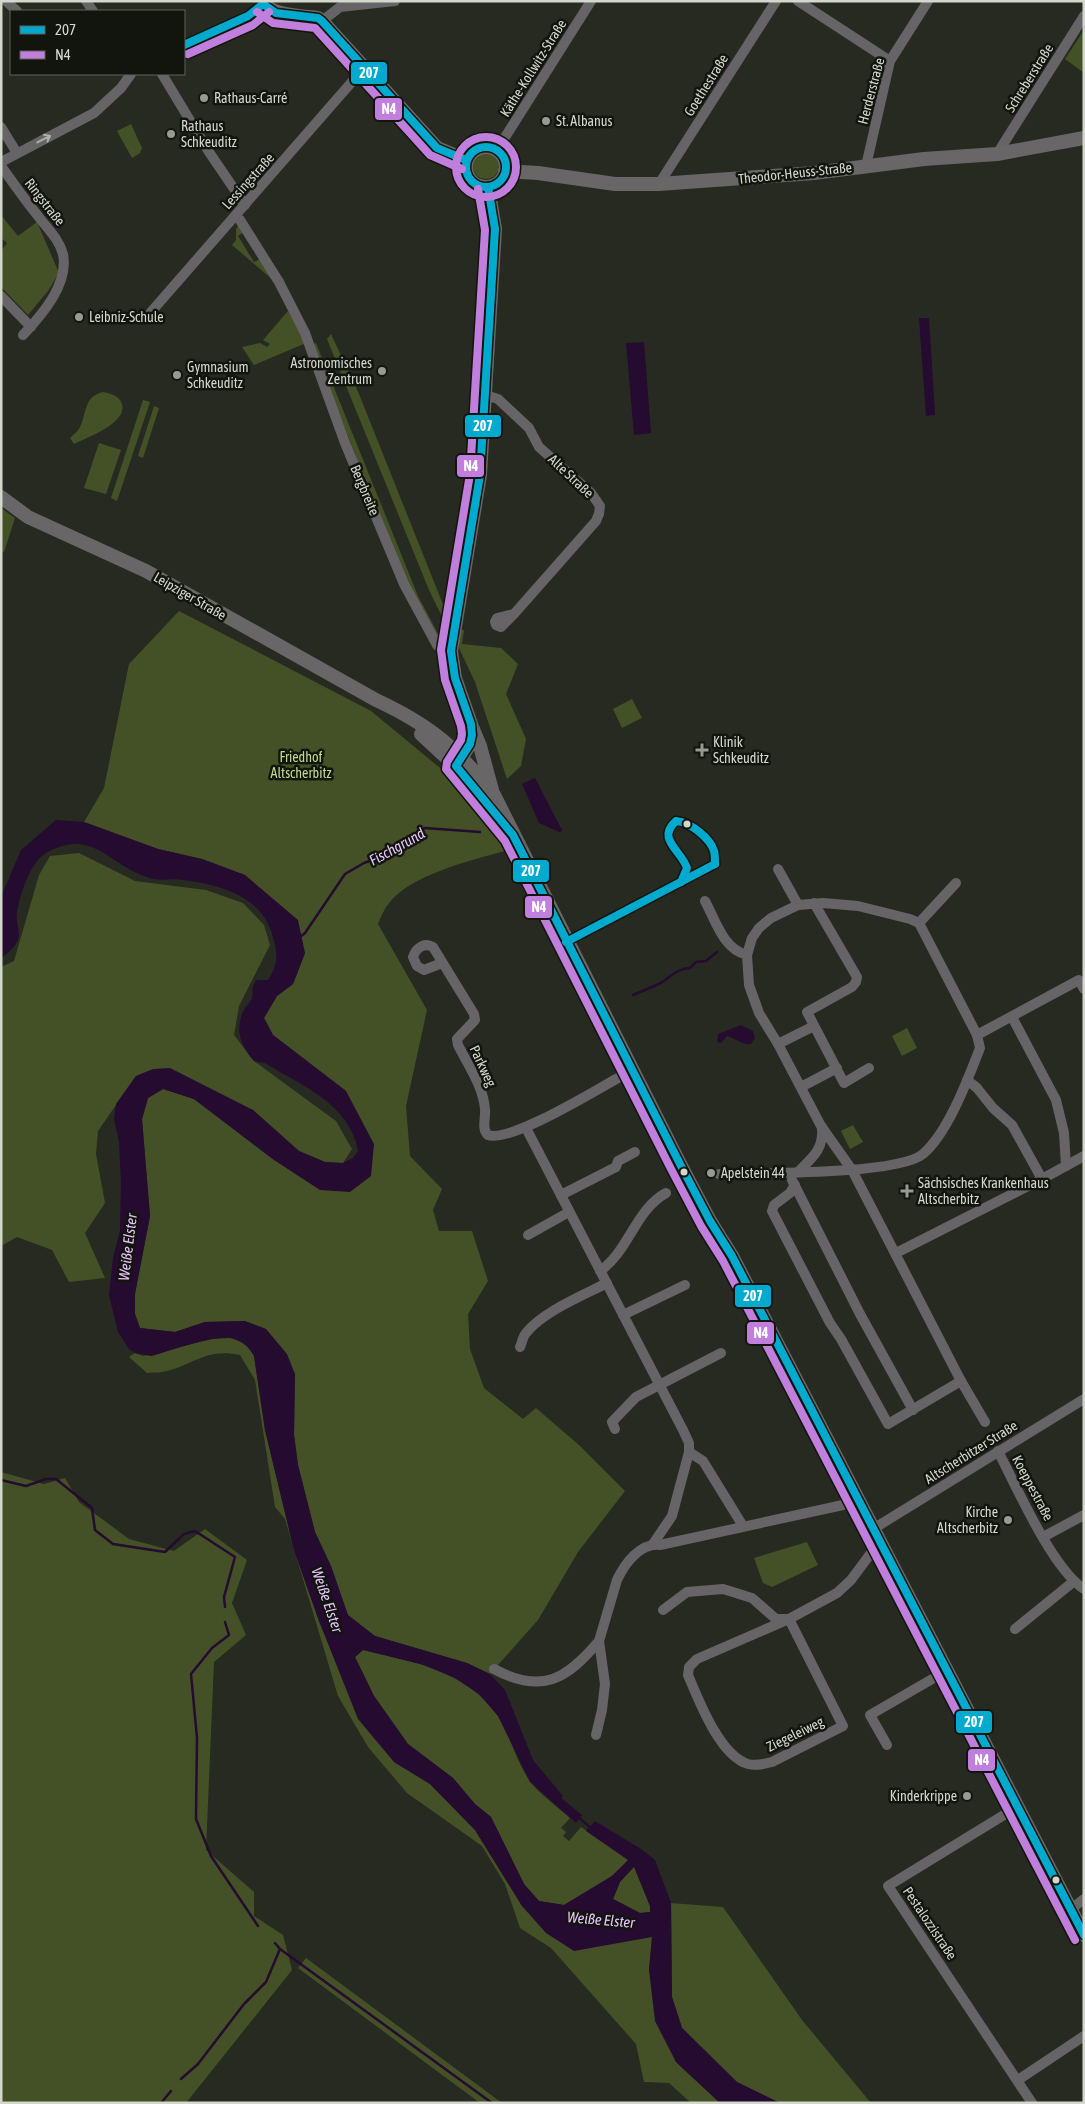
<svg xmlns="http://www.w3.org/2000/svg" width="1085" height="2104" font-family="'Asap Condensed',sans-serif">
	<rect width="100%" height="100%" fill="#272a20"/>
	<!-- green -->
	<g fill="#445127">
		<polygon points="1084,30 1084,73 1065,59"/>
		<polygon points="131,124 142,148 140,153 132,158 117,131"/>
		<circle cx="486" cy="166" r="13"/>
		<polygon points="1,215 18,236 37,222 59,273 48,291 28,315 1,287 1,251 7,243 1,238"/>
		<polygon points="239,225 244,232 238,236 254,262 260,259 274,281 232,245 236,240 236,229"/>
		<polygon points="288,311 306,343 254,365 242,347 260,343 267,347 270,344 263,340"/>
		<polygon points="331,334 359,394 448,617 446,625 429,590 327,339"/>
		<polygon points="316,343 418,596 443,643 439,643 398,564 326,380 314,344"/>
		<path d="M103,392C109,393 116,395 120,400C134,421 86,438 74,444L70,438C73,435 77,432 79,429C87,415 83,396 103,392Z"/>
		<polygon points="143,400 150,402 117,501 111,498"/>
		<polygon points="154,406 159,408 143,458 138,456"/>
		<polygon points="99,443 121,450 106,494 84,488"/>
		<polygon points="1,508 15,518 4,552 1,551"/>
		<path d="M179,611L371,711L445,772L483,811L505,851C471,860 411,875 389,903C384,909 381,917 378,924L427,1010L406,1106L410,1156L442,1189L433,1210L439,1231H472L488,1281L468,1314L470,1349L484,1388L523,1419L536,1408L579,1445L625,1491L578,1552L538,1620L490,1674L467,1663L375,1636L348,1616L331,1566L315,1532L298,1465L294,1435L295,1374L266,1329L244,1321L205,1322L175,1332L140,1328L135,1314V1294L150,1216L142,1119L148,1098L163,1089L194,1099L274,1160L371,1176L346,1091L273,1035L264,1018L277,996L293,984L305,953L245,875L202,859L158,849L84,822L104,788L129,664Z"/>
		<polygon points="459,629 464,630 462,644 501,648 518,664 506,694 526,739 521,766 507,779 475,682 457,644"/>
		<polygon points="632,699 642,718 622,728 613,709"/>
		<polygon points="79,853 135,881 206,890 243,903 264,925 270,945 239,1006 234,1035 254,1061 336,1121 352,1149 343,1163 325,1162 299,1151 253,1110 136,1076 98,1131 96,1154 105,1203 85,1233 105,1278 69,1282 52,1250 17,1237 1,1246 1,967 14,961 39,875 50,856"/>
		<polygon points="907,1028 917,1048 902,1056 892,1036"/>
		<polygon points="853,1125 863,1142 850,1149 841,1131"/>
		<path d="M230,1338C242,1342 249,1345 254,1356L265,1430L294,1550L319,1621L337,1664L394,1762L430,1784L475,1830L522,1906L646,1937H652L649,1970L676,2062L720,2103H691L669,2083L644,2082L636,2044L551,1948L520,1928L505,1884L482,1846L407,1793L368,1747L338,1696L285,1519L275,1507L255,1380L240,1355C207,1348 196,1363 167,1371C161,1373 154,1372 147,1373L129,1357L135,1353L143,1356L212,1339Z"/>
		<polygon points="1,1472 44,1484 65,1478 79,1502 129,1539 174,1551 205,1529 247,1560 232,1603 246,1635 214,1662 206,1850 254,1892 254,1916 283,1935 292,1970 186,2103 1,2103"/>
		<polygon points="807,1542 818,1565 772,1587 763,1583 754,1558"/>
		<path d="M363,1650C412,1661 467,1671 498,1716C511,1736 516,1762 530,1781C539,1794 558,1807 570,1818L561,1828L566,1832L563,1836L569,1841L581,1827L629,1860L612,1876L564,1905L539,1901L524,1884L491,1817L475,1804L453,1778L408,1744L374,1696L355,1657Z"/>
		<polygon points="634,1866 650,1906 650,1912 640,1913 613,1899 620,1882"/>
		<polygon points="671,1903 723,1907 802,2020 871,2103 780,2103 737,2082 682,2028 672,1997"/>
		<polygon points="306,1958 502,2103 480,2103 298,1968"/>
	</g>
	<!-- water -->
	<g fill="#240b2f" fill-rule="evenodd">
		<polygon points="919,318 929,318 935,415 926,416"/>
		<polygon points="644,342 651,433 634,435 626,343"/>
		<polygon points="535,778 562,830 562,831 559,832 539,823 522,784"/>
		<path d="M56,820L84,822L158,849L202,859L245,875L298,920L305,953L293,984L277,996L264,1018L273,1035L346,1091L374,1144L371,1176L350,1192L320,1190L274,1160L194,1099L163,1089L148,1098L142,1119L150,1216L135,1294V1314L140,1328L175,1332L205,1322L245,1321L266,1329L287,1354L295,1374L294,1435L298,1465L315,1532L331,1566L348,1615L375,1636L467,1663L490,1674L505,1690L533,1760L563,1796L561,1798L582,1815L576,1823L530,1782L498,1716L479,1694L455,1678L424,1665L363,1650L355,1657L374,1696L408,1744L453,1778L475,1804L491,1817L524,1884L539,1901L564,1905L612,1876L628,1860L586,1831L595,1821L641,1849L655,1860L671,1903L672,1997L682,2028L737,2082L780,2103H720L676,2062L655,2021L649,1970L652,1937L574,1951L546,1933L522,1906L475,1830L430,1784L394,1762L358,1719L319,1621L294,1550L265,1430L254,1356C249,1347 242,1340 231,1338C212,1335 170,1351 151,1356L135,1353L129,1349L118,1332L109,1295L113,1258L120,1230L121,1182L119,1142L114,1119L116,1104L136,1076L153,1069L170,1068L253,1110L299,1151L325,1162L343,1163L353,1158L358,1151C350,1104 302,1086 265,1063L254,1061C240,1045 234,1028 245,1008C247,1005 251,1002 252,998C254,990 250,991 256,980H268C278,965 278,955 273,937C262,896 222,885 183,880C174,878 163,881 153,879C109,868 95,826 46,853C30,862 20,895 17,912C15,922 22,932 17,942C14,948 6,954 1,959V897L21,850ZM634,1867L650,1906V1912L640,1913L613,1899L620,1882Z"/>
		<path d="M741,1025L753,1031L755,1038L751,1044C744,1046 735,1038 727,1036L721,1043L717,1042L718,1034Z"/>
	</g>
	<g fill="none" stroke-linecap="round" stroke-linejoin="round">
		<!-- stream -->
		<g stroke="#240b2f" stroke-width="2.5">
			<polyline points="300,937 305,933 345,874 364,863 386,855 401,841 425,828 480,832"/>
			<path d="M633,995C642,991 650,988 659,984C670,978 675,969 690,968L696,962L706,961L717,952"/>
			<polyline points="1,1480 26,1486 46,1479 56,1479 92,1508 95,1530 113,1544 165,1552 184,1534 195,1531 235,1557 224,1597 225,1607"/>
			<polyline points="225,1622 229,1635 212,1648 191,1674 197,1738 196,1819 211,1856 258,1926"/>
			<polyline points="577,1816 592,1829"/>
			<polyline points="280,1949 492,2103"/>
			<polyline points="181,2079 198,2064 244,2004 266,1982 280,1949 275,1943"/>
			<polyline points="161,2103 171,2091"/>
		</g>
		<!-- street -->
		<g stroke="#666466" stroke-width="10">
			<polyline points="6,1 17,11"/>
			<polyline points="86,1 93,11"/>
			<polyline points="798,1 890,61"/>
			<polyline points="322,21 340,7 395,1"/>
			<polyline points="184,45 248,16 263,4"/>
			<polyline points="162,74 209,152 245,205"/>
			<polyline points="1,127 17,153"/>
			<polyline points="497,150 591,1"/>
			<polyline points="997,154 1084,16"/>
			<polyline points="1,162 94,113 121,88 131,74"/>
			<path d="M1,166C13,183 25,200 38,216C47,228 59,239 63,254C69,284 42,315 23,335"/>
			<polyline points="866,166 890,61 928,1"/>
			<polyline points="659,184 776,1"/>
			<polyline points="235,216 240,220 279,282 305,333 345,443 404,584 437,645 451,658"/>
			<polyline points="1,296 31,327"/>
			<polyline points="151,312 364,68"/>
			<polyline points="485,395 498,399 529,428 539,447 591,493 600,506 599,514 596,521 514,614 497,618 495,622 496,625 501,627 514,614"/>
			<polyline points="778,869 798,905"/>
			<path d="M705,901C716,921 723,949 747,955"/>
			<polyline points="814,903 857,977 856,982 852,987 807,1012 844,1083 869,1068"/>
			<polyline points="919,923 956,883"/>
			<path d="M442,963L424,970L417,966L413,957C416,948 424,942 433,947L474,1014L475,1020L457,1039L458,1045C468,1065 483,1086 485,1109C486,1118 481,1129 488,1135C510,1143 594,1091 618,1078L634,1072"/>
			<polyline points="1012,1017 1056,1100 1064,1133 1066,1166"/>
			<polyline points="977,1035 1079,980 1084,989"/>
			<polyline points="778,1044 814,1026"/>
			<polyline points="967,1080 977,1088 993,1108 1012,1125 1042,1179"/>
			<polyline points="801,1087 837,1068"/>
			<polyline points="526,1128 683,1430 689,1443 689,1452"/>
			<path d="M798,1172C813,1157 824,1149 822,1127"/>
			<path d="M719,1174C757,1173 898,1175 923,1154C948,1133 968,1079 980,1048L977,1035L919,923L910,919L858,906L823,903L798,905L771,918L759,928L752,938L747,955L749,985L759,1013L778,1044L821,1126L852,1170L961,1381L985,1422"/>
			<polyline points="792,1180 860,1314 913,1410"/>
			<polyline points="795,1185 790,1193 774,1205 772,1211 830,1323 841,1339 888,1424 961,1381"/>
			<polyline points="561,1195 616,1167 618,1161 635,1152"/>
			<polyline points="528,1235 569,1212"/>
			<polyline points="896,1253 1042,1179 1084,1156"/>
			<path d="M600,1271C629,1251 635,1210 666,1193"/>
			<polyline points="623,1315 685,1285"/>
			<path d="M520,1347C522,1343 523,1336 526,1333C544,1311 582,1296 607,1283"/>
			<polyline points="615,1429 612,1422 636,1397 721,1353"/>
			<path d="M998,1451C1017,1488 1052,1568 1084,1589"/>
			<polyline points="873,1529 1084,1399"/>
			<polyline points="1043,1537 1084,1515"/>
			<polyline points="653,1544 672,1516 689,1452 703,1461 743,1526"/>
			<polyline points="663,1610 687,1592 723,1589 752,1598 776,1619 789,1619 837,1593 851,1580 871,1553 882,1546"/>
			<path d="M789,1619L843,1726L772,1762C764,1764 756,1766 748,1764C720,1756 699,1701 688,1675L689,1667L697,1659Z"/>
			<polyline points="1015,1629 1073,1582"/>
			<path d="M494,1669C542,1695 567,1679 599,1641"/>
			<path d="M596,1735L602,1710L605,1684L599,1641L617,1580C625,1563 640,1543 660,1545L843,1505L857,1498"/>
			<polyline points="887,1745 870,1715 946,1671"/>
			<polyline points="1017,1807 888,1886 1032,2103"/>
			<polyline points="1070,1910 1084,1899"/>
			<polyline points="1018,2080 1084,2036"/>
		</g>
		<!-- secondary -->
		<g stroke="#686667" stroke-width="14">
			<path d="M263,1C268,16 303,16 318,18L322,21L437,148L466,160"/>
			<circle cx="486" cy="167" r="20"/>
			<polyline points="505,171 538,173 615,184 659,184 814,173 924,159 997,154 1084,138"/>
			<path d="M1,497L28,517L146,571L376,700C432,726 456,748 494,795L680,1164L710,1221L732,1256L1084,1935"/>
			<polyline points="472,727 480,746 492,790"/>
			<polyline points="421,734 462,772"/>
			<polyline points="456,766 470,744 472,735 471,724 455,678 451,651 480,475 495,229 488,187"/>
		</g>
		<defs>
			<g id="bus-1">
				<polyline points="263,4 276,13 318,18 322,21 437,148 466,160"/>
				<polyline points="184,45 248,16 263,4"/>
				<circle cx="486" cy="167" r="20"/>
				<polyline points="488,187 495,229 480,475 451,651 455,678 471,724 472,735 470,744 456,766 513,835 680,1164 710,1221 732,1256 1084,1935"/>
				<path d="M681,882L687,868C681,850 656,839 676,821C690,822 710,838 714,851C715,855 715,860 715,864"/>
				<polyline points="566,942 715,864"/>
			</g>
			<g id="bus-2">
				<polyline points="257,12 273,23 315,28 430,155 462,169"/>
				<polyline points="188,54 253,25 269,12"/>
				<circle cx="486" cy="167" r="30"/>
				<polyline points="478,189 485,230 470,474 441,650 445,680 461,726 462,734 461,740 447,762 446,769 505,841 671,1169 701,1226 723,1261 1075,1940"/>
			</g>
		</defs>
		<!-- bus-1 casing -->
		<use href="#bus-1" stroke="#12150d" stroke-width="11"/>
		<!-- bus-2 casing -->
		<use href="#bus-2" stroke="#12150d" stroke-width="11"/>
		<!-- bus-1 -->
		<use href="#bus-1" stroke="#00a9ce" stroke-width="8"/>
		<!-- bus-2 -->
		<use href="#bus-2" stroke="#c07fdc" stroke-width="8"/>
	</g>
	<!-- one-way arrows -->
	<defs><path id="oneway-shaft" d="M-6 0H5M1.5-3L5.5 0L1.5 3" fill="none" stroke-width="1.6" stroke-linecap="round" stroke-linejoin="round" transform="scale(1.25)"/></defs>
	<use stroke="#adafa8" href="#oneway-shaft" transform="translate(44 139) rotate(-27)"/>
	<!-- markers -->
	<g fill="#979a90" stroke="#12150d" stroke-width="2">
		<circle cx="204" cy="98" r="5"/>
		<circle cx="546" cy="121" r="5"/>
		<circle cx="171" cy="134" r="5"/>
		<circle cx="79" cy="317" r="5"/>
		<circle cx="382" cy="371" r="5"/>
		<circle cx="177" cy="375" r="5"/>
		<path d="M699.5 742.5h5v5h5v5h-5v5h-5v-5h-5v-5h5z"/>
		<circle cx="711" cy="1173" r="5"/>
		<path d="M904.5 1183.5h5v5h5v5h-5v5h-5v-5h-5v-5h5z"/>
		<circle cx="1008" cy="1520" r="5"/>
		<circle cx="967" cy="1796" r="5"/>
	</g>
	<g fill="#d3d7cc" stroke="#12150d" stroke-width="2">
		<circle cx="687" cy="824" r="4.5"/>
		<circle cx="684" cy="1172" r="4.5"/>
		<circle cx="1056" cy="1880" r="4.5"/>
	</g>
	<g text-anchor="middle" stroke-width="5" stroke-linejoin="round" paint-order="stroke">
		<!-- street labels -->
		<g font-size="14" fill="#d3d7cc" stroke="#12150d">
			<text transform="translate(533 68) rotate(-58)" y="5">Käthe-Kollwitz-Straße</text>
			<text transform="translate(1029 78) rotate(-58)" y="5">Schreberstraße</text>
			<text transform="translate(706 85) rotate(-58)" y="5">Goethestraße</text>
			<text transform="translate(871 91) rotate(-75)" y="5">Herderstraße</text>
			<text transform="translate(795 173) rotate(-6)" y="5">Theodor-Heuss-Straße</text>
			<text transform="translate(248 181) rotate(-48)" y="5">Lessingstraße</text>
			<text transform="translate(45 202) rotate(52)" y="5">Ringstraße</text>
			<text transform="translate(571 476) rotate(43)" y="5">Alte Straße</text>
			<text transform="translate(365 490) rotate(67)" y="5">Bergbreite</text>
			<text transform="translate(190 596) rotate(30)" y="5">Leipziger Straße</text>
			<text transform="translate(483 1066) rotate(65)" y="5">Parkweg</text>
			<text transform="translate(971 1452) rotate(-32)" y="5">Altscherbitzer Straße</text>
			<text transform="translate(1033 1488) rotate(62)" y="5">Koeppestraße</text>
			<text transform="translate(795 1734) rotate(-26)" y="5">Ziegeleiweg</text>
			<text transform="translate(930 1923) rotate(56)" y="5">Pestalozzistraße</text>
		</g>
		<!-- poi labels -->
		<g font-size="14" fill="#d3d7cc" stroke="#12150d" text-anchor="start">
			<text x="214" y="103">Rathaus-Carré</text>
			<text x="556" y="126">St. Albanus</text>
			<text x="181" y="131">Rathaus<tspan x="181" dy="16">Schkeuditz</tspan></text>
			<text x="89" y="322">Leibniz-Schule</text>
			<text x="372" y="368" text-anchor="end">Astronomisches<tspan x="372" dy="16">Zentrum</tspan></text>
			<text x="187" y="372">Gymnasium<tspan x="187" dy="16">Schkeuditz</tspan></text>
			<text x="713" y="747">Klinik<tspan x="713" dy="16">Schkeuditz</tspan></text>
			<text x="721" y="1178">Apelstein 44</text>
			<text x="918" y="1188">Sächsisches Krankenhaus<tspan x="918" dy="16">Altscherbitz</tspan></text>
			<text x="998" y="1517" text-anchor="end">Kirche<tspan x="998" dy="16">Altscherbitz</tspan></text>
			<text x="957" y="1801" text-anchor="end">Kinderkrippe</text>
		</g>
		<!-- park labels -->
		<g font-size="14" fill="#c0da89" stroke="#12150d">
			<text x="301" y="762">Friedhof<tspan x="301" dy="16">Altscherbitz</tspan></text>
		</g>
		<!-- water labels -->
		<g font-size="15" font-style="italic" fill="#e9c4fd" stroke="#12150d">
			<text transform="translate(397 847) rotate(-29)" y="5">Fischgrund</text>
			<text transform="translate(128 1247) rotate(-83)" y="5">Weiße Elster</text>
			<text transform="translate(327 1600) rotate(71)" y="5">Weiße Elster</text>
			<text transform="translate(601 1920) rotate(5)" y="5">Weiße Elster</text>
		</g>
	</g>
	<g stroke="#12150d" stroke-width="2">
		<rect x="350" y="61" width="38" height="24" rx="5" fill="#00a9ce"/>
		<rect x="374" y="97" width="29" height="24" rx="5" fill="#c07fdc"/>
		<rect x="464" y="414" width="38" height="24" rx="5" fill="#00a9ce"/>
		<rect x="456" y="454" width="29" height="24" rx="5" fill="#c07fdc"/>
		<rect x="512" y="859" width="38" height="24" rx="5" fill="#00a9ce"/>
		<rect x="524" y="895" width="29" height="24" rx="5" fill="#c07fdc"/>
		<rect x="734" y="1284" width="38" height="24" rx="5" fill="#00a9ce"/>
		<rect x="746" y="1321" width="29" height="24" rx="5" fill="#c07fdc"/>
		<rect x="955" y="1710" width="38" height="24" rx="5" fill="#00a9ce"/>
		<rect x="967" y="1748" width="29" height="24" rx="5" fill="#c07fdc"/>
	</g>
	<g font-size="14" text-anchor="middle" font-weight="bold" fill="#fff">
		<text x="369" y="78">207</text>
		<text x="389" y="114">N4</text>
		<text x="483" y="431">207</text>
		<text x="471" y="471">N4</text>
		<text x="531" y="876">207</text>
		<text x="539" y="912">N4</text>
		<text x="753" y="1301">207</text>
		<text x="761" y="1338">N4</text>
		<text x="974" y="1727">207</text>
		<text x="982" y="1765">N4</text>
	</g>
	<!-- border -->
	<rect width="1085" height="2104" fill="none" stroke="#d3d7cc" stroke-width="5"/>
	<!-- legend -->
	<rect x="10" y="10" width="175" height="65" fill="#12150d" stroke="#5f6359"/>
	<rect x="20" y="26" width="25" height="8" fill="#00a9ce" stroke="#5f6359"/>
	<text x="55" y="35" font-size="15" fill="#d3d7cc">207</text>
	<rect x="20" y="51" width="25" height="8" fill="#c07fdc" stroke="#5f6359"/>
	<text x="55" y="60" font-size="15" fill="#d3d7cc">N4</text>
</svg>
